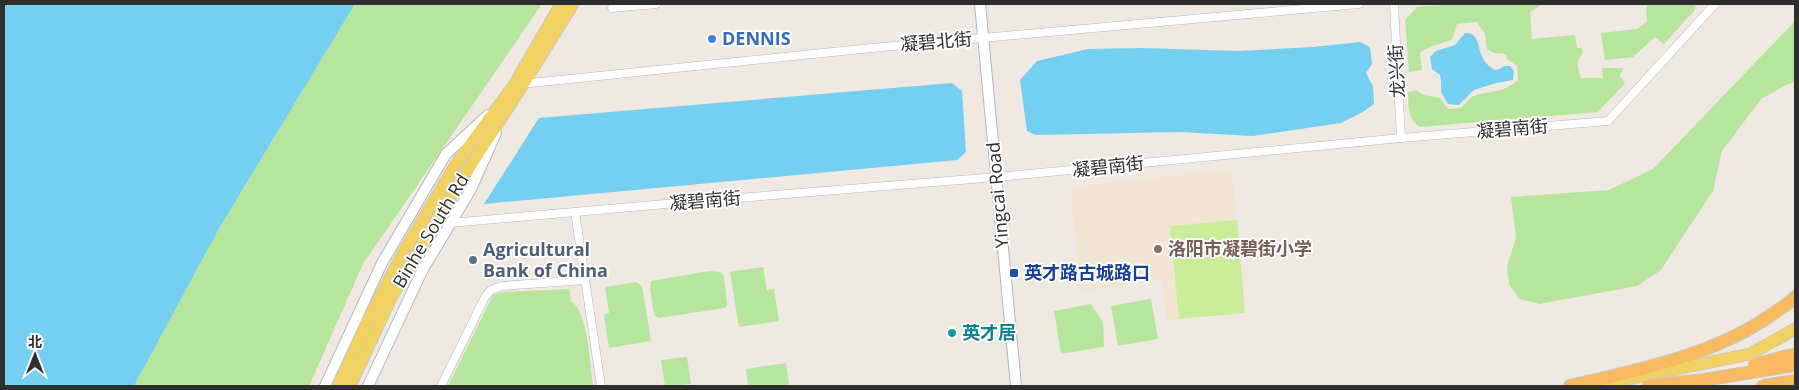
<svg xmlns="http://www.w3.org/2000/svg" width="1799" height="390" font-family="'Open Sans','Noto Sans SC',sans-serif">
	<rect width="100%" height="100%" fill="#efe9e1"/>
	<!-- education -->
	<polygon fill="#f0e6d1" points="1232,169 1245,313 1167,320 1162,279 1080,292 1071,187"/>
	<!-- green -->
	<g fill="#b6e59e">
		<polygon points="355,4 542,4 363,264 309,386 134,386 220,227"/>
		<path d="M1456,4H1543L1530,12L1532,39L1575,35L1577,48H1582L1583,53C1576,61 1577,68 1581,78H1603L1602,68H1623L1620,76L1625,83L1598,112L1420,127C1407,119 1409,106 1408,92L1416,90L1423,95L1440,98L1448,109C1468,110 1464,100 1474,96C1492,90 1504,93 1518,80L1517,66L1507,59L1506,54L1494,53L1487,49L1485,34L1477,22L1457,24L1452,39C1441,45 1430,45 1420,53L1422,70L1409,72L1405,20L1417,7Z"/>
		<polygon points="1646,4 1696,4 1695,10 1664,44 1655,37 1633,57 1605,60 1601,33 1637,29 1647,22"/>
		<polygon points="1795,21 1795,82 1788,84 1761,99 1722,151 1713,191 1661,270 1637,286 1539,304 1519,299 1509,284 1507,266 1516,238 1511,197 1609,190 1653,169"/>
		<polygon points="763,267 767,290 774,289 779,321 739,327 730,272"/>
		<polygon points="709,271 720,272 724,276 727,305 725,308 659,318 654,315 650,288 651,281"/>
		<polygon points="636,282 642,286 651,341 609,348 604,315 609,313 605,287"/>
		<path d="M569,289L571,301C588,311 590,366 593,386H448L493,295L502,292Z"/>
		<polygon points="1151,299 1158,339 1118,346 1111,306"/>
		<polygon points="1091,304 1103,322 1104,347 1061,354 1054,311"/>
		<polygon points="687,357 691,384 665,386 661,360"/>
		<polygon points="786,363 789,384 780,386 748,386 746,369"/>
	</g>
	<!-- pitch -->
	<polygon fill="#c9ec9a" points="1237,220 1245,313 1179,319 1170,226"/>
	<!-- water -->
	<g fill="#75cff0">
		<polygon points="4,4 355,4 220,227 134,386 4,386"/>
		<path d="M1465,33C1478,32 1478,45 1481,54C1484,62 1488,66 1495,70L1500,69L1504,66H1510L1514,71L1513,80L1496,83L1474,90L1459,105L1448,104L1441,92V80L1440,75L1432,69L1430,57L1436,51L1455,45Z"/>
		<polygon points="1360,42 1370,47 1372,64 1366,73 1373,86 1374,104 1363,112 1341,123 1253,136 1179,132 1036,135 1027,131 1020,80 1037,61 1088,49 1142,48 1238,51 1313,47"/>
		<polygon points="952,83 962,91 966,152 957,160 484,204 539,118"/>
	</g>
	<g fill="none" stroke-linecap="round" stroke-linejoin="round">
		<defs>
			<g id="minor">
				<polyline points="1394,4 1401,138"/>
				<polyline points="612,8 656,4"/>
				<polyline points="521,84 872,48 1359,4"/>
				<polyline points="575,212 601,386"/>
				<polyline points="450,223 677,203 997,177 1401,138 1608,121 1715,4"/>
				<polyline points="441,386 485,297 491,290 502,286 585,280"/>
			</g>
			<g id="secondary">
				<polyline points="980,4 1016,386"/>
				<polyline points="325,386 382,263 446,154 488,115"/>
				<polyline points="368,386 422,271 471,189 496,133"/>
			</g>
			<g id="primary">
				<polyline points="1599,385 1750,354 1795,329"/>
				<polyline points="338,386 367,322 403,253 456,164 514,85 561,4"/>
				<polyline points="350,386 390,300 449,199 524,83 573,4"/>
			</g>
			<path id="trunk" d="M1570,386C1636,371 1718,354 1774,313C1781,308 1790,303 1795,297"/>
		</defs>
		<!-- minor casing -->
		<use href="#minor" stroke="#b4b7c1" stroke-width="9"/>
		<!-- secondary casing -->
		<use href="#secondary" stroke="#b4b7c1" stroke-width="12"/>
		<!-- primary casing -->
		<use href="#primary" stroke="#c9c9c9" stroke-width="13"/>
		<!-- trunk casing -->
		<use href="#trunk" stroke="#c9c9c9" stroke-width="14"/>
		<!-- minor -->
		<use href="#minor" stroke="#fff" stroke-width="8"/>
		<!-- secondary -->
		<use href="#secondary" stroke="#fff" stroke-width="10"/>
		<!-- primary -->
		<use href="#primary" stroke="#f2d163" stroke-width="11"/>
		<!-- trunk -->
		<use href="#trunk" stroke="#f8ba60" stroke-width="12"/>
		<defs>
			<g id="trunk-bridge">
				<polyline points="1754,365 1795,354"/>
				<polyline points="1648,386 1704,380 1795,365"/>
				<polyline points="1762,386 1795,381"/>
			</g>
		</defs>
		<!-- trunk-bridge casing -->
		<use href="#trunk-bridge" stroke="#c9c9c9" stroke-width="14" stroke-linecap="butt"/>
		<!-- trunk-bridge -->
		<use href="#trunk-bridge" stroke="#f8ba60" stroke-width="12"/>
	</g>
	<!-- markers -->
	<circle fill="#3f7fe0" stroke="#fff" stroke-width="2" cx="712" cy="39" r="5"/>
	<circle fill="#8d6e63" stroke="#fff" stroke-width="2" cx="1158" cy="249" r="5"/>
	<circle fill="#5c6f8a" stroke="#fff" stroke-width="2" cx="473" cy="260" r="5"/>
	<rect fill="#1a4fb4" stroke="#fff" stroke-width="2" x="1009" y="268" width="10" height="10" rx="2.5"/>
	<circle fill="#0f9aa8" stroke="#fff" stroke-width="2" cx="952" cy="333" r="5"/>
	<g text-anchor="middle" stroke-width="4" stroke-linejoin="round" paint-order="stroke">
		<!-- shop labels -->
		<g font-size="18" font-weight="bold" fill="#366cbe" stroke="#fff" text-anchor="start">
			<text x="722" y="45">DENNIS</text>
		</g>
		<!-- street labels -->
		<g font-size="18" fill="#2e2e2e" stroke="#fff">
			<text transform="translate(936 42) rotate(-5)" y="6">凝碧北街</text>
			<text transform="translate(1397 71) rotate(-93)" y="6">龙兴街</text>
			<text transform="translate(1512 129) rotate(-5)" y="6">凝碧南街</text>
			<text transform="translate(1108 167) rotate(-6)" y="6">凝碧南街</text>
			<text transform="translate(998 195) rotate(-95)" y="6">Yingcai Road</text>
			<text transform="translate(705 201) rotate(-5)" y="6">凝碧南街</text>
			<text transform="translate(431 231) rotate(-59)" y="6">Binhe South Rd</text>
		</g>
		<!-- education labels -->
		<g font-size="18" font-weight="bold" fill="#785e54" stroke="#fff" text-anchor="start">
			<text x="1168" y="255">洛阳市凝碧街小学</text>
		</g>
		<!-- service labels -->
		<g font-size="18" font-weight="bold" fill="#4e5e75" stroke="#fff" text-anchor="start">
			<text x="483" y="256">Agricultural<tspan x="483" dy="21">Bank of China</tspan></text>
		</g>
		<!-- transit labels -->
		<g font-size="18" font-weight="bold" fill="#164399" stroke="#fff" text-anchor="start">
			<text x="1024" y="279">英才路古城路口</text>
		</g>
		<!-- culture labels -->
		<g font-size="18" font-weight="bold" fill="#0d838f" stroke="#fff" text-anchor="start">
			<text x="962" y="339">英才居</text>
		</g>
	</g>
	<!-- border -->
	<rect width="1799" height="390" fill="none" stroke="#2e2e2e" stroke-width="10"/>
	<!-- north arrow -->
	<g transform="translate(35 355)" stroke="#ffffff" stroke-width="4" paint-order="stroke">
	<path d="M0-4L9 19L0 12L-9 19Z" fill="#2e2e2e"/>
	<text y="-8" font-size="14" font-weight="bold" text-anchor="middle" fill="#2e2e2e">北</text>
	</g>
</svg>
